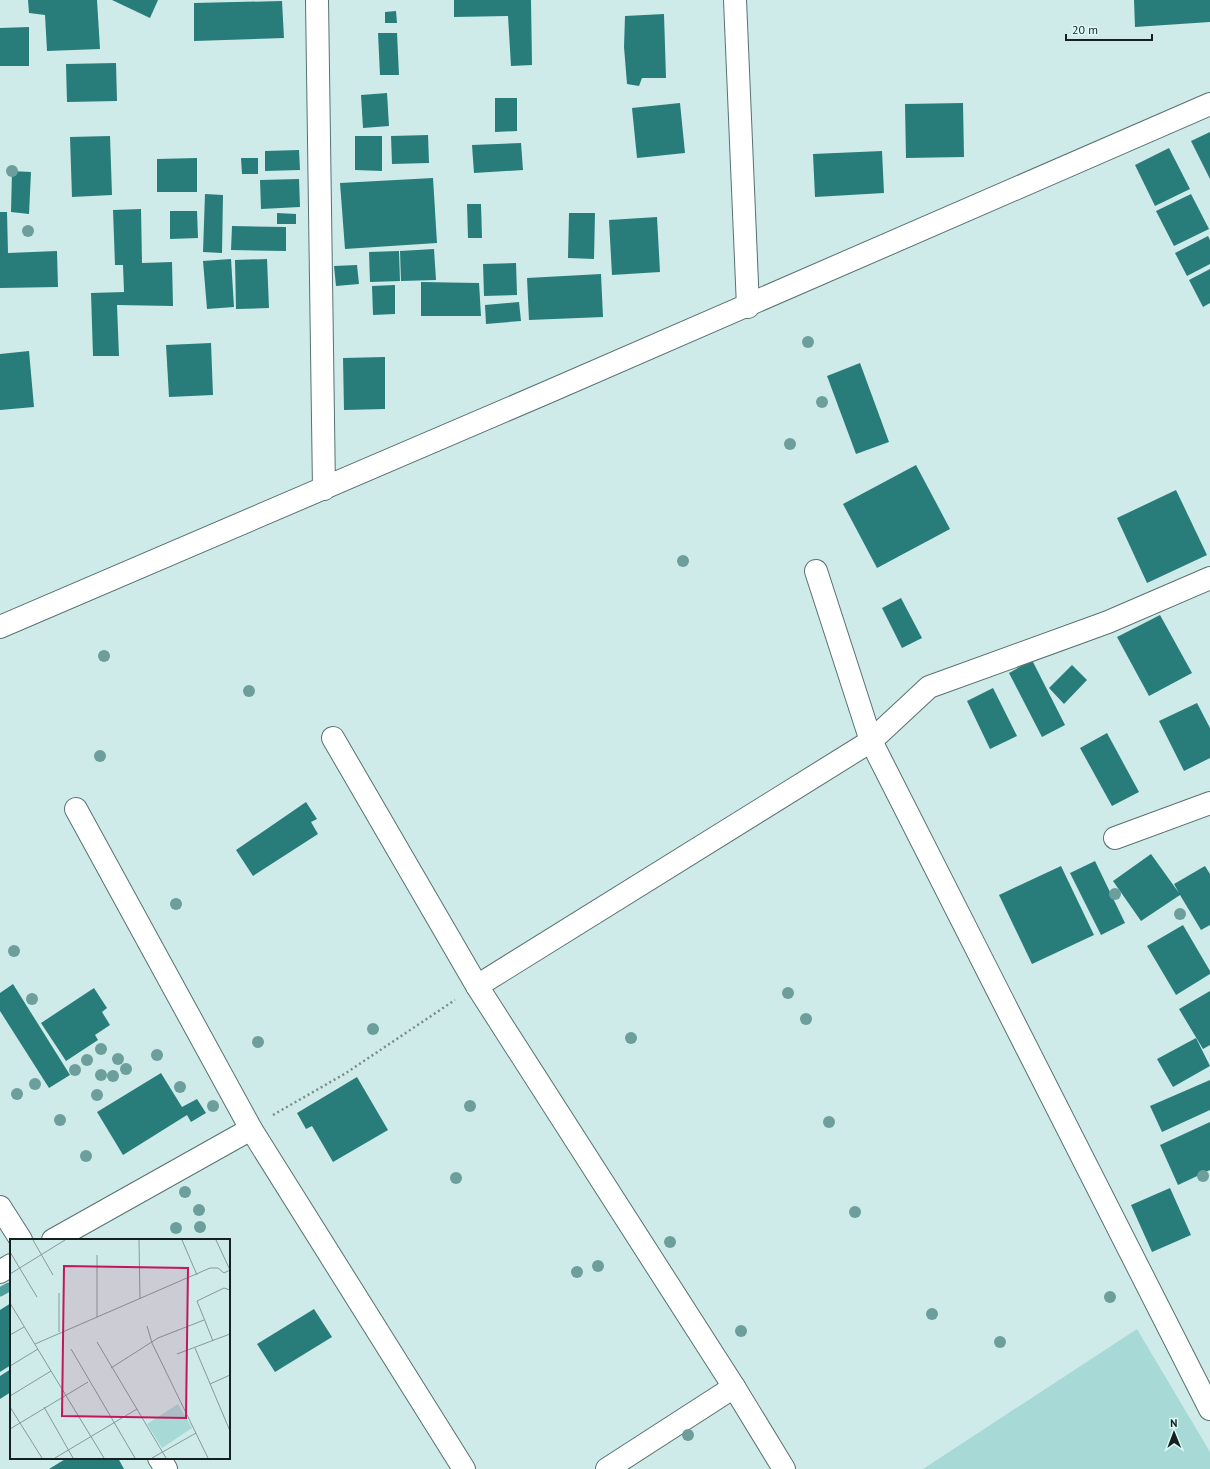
<svg xmlns="http://www.w3.org/2000/svg" width="1210" height="1469" font-family="'PT Sans',sans-serif">
	<rect width="100%" height="100%" fill="#ceebea"/>
	<!-- green -->
	<polygon fill="#a7dad7" points="1137,1329 1210,1452 1210,1469 923,1469"/>
	<g fill="none" stroke-linecap="round" stroke-linejoin="round">
		<!-- stream -->
		<polyline stroke="#4e9f9c" stroke-width="9" points="0,1292 9,1287"/>
	</g>
	<!-- building -->
	<g fill="#287d7a">
		<polygon points="28,0 97,0 100,49 47,51 45,15 29,13"/>
		<polygon points="112,0 158,0 150,18"/>
		<polygon points="454,0 531,0 532,65 511,66 508,16 454,17"/>
		<polygon points="1134,0 1210,0 1210,22 1135,27"/>
		<polygon points="282,1 284,38 194,41 194,3"/>
		<polygon points="396,11 397,23 385,23 385,12"/>
		<polygon points="664,14 666,78 642,78 639,86 627,84 624,47 625,16"/>
		<polygon points="29,27 29,66 0,66 0,28"/>
		<polygon points="378,33 397,33 399,75 380,75"/>
		<polygon points="116,63 117,101 67,102 66,64"/>
		<polygon points="387,93 389,126 363,128 361,95"/>
		<polygon points="495,98 517,98 517,131 495,132"/>
		<polygon points="680,103 685,153 637,158 632,108"/>
		<polygon points="963,103 964,157 906,158 905,104"/>
		<polygon points="1210,132 1210,179 1191,141"/>
		<polygon points="428,135 429,163 392,164 391,136"/>
		<polygon points="110,136 112,195 72,197 70,137"/>
		<polygon points="355,136 382,136 382,171 355,170"/>
		<polygon points="521,143 523,170 474,173 472,145"/>
		<polygon points="1169,148 1190,189 1155,206 1135,165"/>
		<polygon points="299,150 300,170 265,171 265,151"/>
		<polygon points="882,151 884,193 815,197 813,154"/>
		<polygon points="197,158 197,192 157,192 157,159"/>
		<polygon points="241,158 258,158 258,174 242,174"/>
		<polygon points="12,171 31,172 29,214 11,212"/>
		<polygon points="433,178 437,243 345,249 340,183"/>
		<polygon points="299,179 300,207 261,209 260,180"/>
		<polygon points="205,194 223,195 222,253 203,252"/>
		<polygon points="1191,194 1209,229 1174,246 1156,211"/>
		<polygon points="467,204 481,204 482,238 468,238"/>
		<polygon points="141,209 142,263 172,262 173,306 117,305 119,356 93,356 91,293 124,292 123,265 115,265 113,210"/>
		<polygon points="170,211 197,211 198,238 170,239"/>
		<polygon points="0,212 7,212 8,253 57,251 58,287 0,288"/>
		<polygon points="277,213 296,214 296,224 277,224"/>
		<polygon points="569,213 595,213 594,259 568,258"/>
		<polygon points="657,217 660,272 612,275 609,220"/>
		<polygon points="232,226 286,227 286,251 231,250"/>
		<polygon points="1208,236 1210,240 1210,264 1187,276 1175,253"/>
		<polygon points="434,249 436,280 401,281 400,251"/>
		<polygon points="399,251 400,281 370,282 369,252"/>
		<polygon points="231,259 234,307 207,309 203,261"/>
		<polygon points="267,259 269,308 236,309 235,260"/>
		<polygon points="516,263 517,295 484,296 483,264"/>
		<polygon points="357,265 359,284 336,286 334,266"/>
		<polygon points="1210,269 1210,303 1203,307 1189,280"/>
		<polygon points="601,274 603,317 529,320 527,278"/>
		<polygon points="421,282 479,283 481,316 421,316"/>
		<polygon points="395,285 395,314 373,315 372,286"/>
		<polygon points="519,302 521,321 486,324 485,305"/>
		<polygon points="211,343 213,395 169,397 166,345"/>
		<polygon points="29,351 34,407 0,410 0,354"/>
		<polygon points="385,357 385,409 344,410 343,358"/>
		<polygon points="860,363 889,442 856,454 827,376"/>
		<polygon points="916,465 950,529 877,568 843,504"/>
		<polygon points="1176,490 1207,555 1147,583 1117,518"/>
		<polygon points="901,598 922,638 902,648 882,608"/>
		<polygon points="1160,615 1192,673 1149,696 1117,637"/>
		<polygon points="1032,660 1065,725 1042,737 1009,673"/>
		<polygon points="1072,665 1087,680 1064,704 1049,688"/>
		<polygon points="993,688 1017,736 990,749 967,701"/>
		<polygon points="1197,703 1210,728 1210,758 1184,771 1159,721"/>
		<polygon points="1107,733 1139,792 1112,806 1080,748"/>
		<polygon points="306,802 317,819 311,822 318,834 253,876 236,850"/>
		<polygon points="1151,854 1179,893 1174,884 1205,866 1210,874 1210,925 1201,930 1180,895 1141,921 1113,881"/>
		<polygon points="1095,861 1125,923 1101,935 1070,873"/>
		<polygon points="1061,866 1094,935 1032,964 999,895"/>
		<polygon points="1183,925 1210,971 1210,974 1176,995 1147,946"/>
		<polygon points="13,984 70,1075 49,1088 0,1011 0,993"/>
		<polygon points="94,988 107,1008 102,1012 110,1025 95,1035 98,1040 66,1061 41,1023"/>
		<polygon points="1210,991 1210,1045 1203,1049 1179,1009"/>
		<polygon points="1196,1038 1210,1066 1173,1087 1157,1059"/>
		<polygon points="161,1073 182,1107 197,1099 206,1113 191,1122 187,1115 123,1155 97,1112"/>
		<polygon points="357,1077 388,1130 333,1162 312,1126 306,1129 297,1113"/>
		<polygon points="1210,1080 1210,1110 1162,1132 1150,1106"/>
		<polygon points="1210,1122 1210,1170 1178,1185 1160,1145"/>
		<polygon points="1170,1188 1191,1235 1152,1252 1131,1205"/>
		<polygon points="11,1303 11,1365 0,1372 0,1310"/>
		<polygon points="314,1309 332,1337 275,1372 257,1344"/>
		<polygon points="11,1369 11,1392 0,1399 0,1376"/>
		<polygon points="67,1458 118,1458 124,1469 49,1469"/>
	</g>
	<g fill="none" stroke-linecap="round" stroke-linejoin="round">
		<defs>
			<g id="minor">
				<polyline points="317,0 324,489"/>
				<polyline points="735,0 748,307"/>
				<polyline points="816,571 871,741 1210,1409"/>
				<path d="M0,627C404,455 808,280 1210,104"/>
				<polyline points="333,738 477,986 734,1387 784,1469"/>
				<polyline points="76,809 251,1129 464,1469"/>
				<polyline points="1115,838 1210,803"/>
				<polyline points="477,986 871,741 929,687 1108,622 1210,578"/>
				<polyline points="0,1207 21,1240"/>
				<polyline points="53,1240 251,1129"/>
				<polyline points="0,1272 11,1265"/>
				<polyline points="159,1458 166,1469"/>
				<polyline points="607,1469 734,1387"/>
			</g>
		</defs>
		<!-- minor casing -->
		<use href="#minor" stroke="#577270" stroke-width="24"/>
		<!-- path -->
		<polyline stroke="#778c8b" stroke-width="2.5" stroke-dasharray="2 3" stroke-linecap="butt" points="273,1115 346,1073 455,1000"/>
		<!-- minor -->
		<use href="#minor" stroke="#fff" stroke-width="22"/>
	</g>
	<!-- trees -->
	<g fill="#6c9e9c">
		<circle cx="12" cy="171" r="6"/>
		<circle cx="28" cy="231" r="6"/>
		<circle cx="808" cy="342" r="6"/>
		<circle cx="822" cy="402" r="6"/>
		<circle cx="790" cy="444" r="6"/>
		<circle cx="683" cy="561" r="6"/>
		<circle cx="104" cy="656" r="6"/>
		<circle cx="249" cy="691" r="6"/>
		<circle cx="100" cy="756" r="6"/>
		<circle cx="1115" cy="894" r="6"/>
		<circle cx="176" cy="904" r="6"/>
		<circle cx="1180" cy="914" r="6"/>
		<circle cx="14" cy="951" r="6"/>
		<circle cx="788" cy="993" r="6"/>
		<circle cx="32" cy="999" r="6"/>
		<circle cx="806" cy="1019" r="6"/>
		<circle cx="373" cy="1029" r="6"/>
		<circle cx="631" cy="1038" r="6"/>
		<circle cx="258" cy="1042" r="6"/>
		<circle cx="101" cy="1049" r="6"/>
		<circle cx="157" cy="1055" r="6"/>
		<circle cx="118" cy="1059" r="6"/>
		<circle cx="87" cy="1060" r="6"/>
		<circle cx="126" cy="1069" r="6"/>
		<circle cx="75" cy="1070" r="6"/>
		<circle cx="101" cy="1075" r="6"/>
		<circle cx="113" cy="1076" r="6"/>
		<circle cx="35" cy="1084" r="6"/>
		<circle cx="180" cy="1087" r="6"/>
		<circle cx="17" cy="1094" r="6"/>
		<circle cx="97" cy="1095" r="6"/>
		<circle cx="213" cy="1106" r="6"/>
		<circle cx="470" cy="1106" r="6"/>
		<circle cx="60" cy="1120" r="6"/>
		<circle cx="829" cy="1122" r="6"/>
		<circle cx="86" cy="1156" r="6"/>
		<circle cx="1203" cy="1176" r="6"/>
		<circle cx="456" cy="1178" r="6"/>
		<circle cx="185" cy="1192" r="6"/>
		<circle cx="199" cy="1210" r="6"/>
		<circle cx="855" cy="1212" r="6"/>
		<circle cx="200" cy="1227" r="6"/>
		<circle cx="176" cy="1228" r="6"/>
		<circle cx="670" cy="1242" r="6"/>
		<circle cx="598" cy="1266" r="6"/>
		<circle cx="577" cy="1272" r="6"/>
		<circle cx="1110" cy="1297" r="6"/>
		<circle cx="932" cy="1314" r="6"/>
		<circle cx="741" cy="1331" r="6"/>
		<circle cx="1000" cy="1342" r="6"/>
		<circle cx="688" cy="1435" r="6"/>
	</g>
	<!-- overview -->
	<g transform="translate(10 1239)">
		<rect width="220" height="220" fill="#ceebea"/>
		<path d="M168,165L182,189L152,209L137,185Z" fill="#a7dad7"/>
		<path fill="none" stroke="#849a99" stroke-width="1" d="M23,1L43,36M129,1L130,60M172,1L187,36M206,1L220,31M0,13L27,58M0,35L55,1M49,54V93M0,64L41,132M87,78V16M137,87L142,104L198,219M0,96L14,88M203,102L187,62L214,49L220,51M87,103L156,219M25,105L200,29H208L214,34L220,31M185,109L220,192M61,110L125,219M167,115L220,95M0,127L28,110M101,129L148,99L194,81M200,145L220,136M0,157L41,132L94,219M0,168L32,219M34,168L63,219M0,190L78,143M45,219L127,170M142,219L186,194"/>
		<path fill="#c2185b" fill-opacity="0.15" stroke="#c2185b" stroke-width="2" d="M54,27L178,29L176,179L52,177Z"/>
		<rect width="220" height="220" fill="none" stroke="#152020" stroke-width="2"/>
	</g>
	<!-- north arrow -->
	<g transform="translate(1174 1433) rotate(359)" stroke="#dbf9f7" stroke-width="3" paint-order="stroke">
	<path d="M0-3L7 15L0 10L-7 15Z" fill="#152020"/>
	<text y="-6" font-size="11" font-weight="bold" text-anchor="middle" fill="#152020">N</text>
	</g>
	<!-- scale -->
	<path d="M1066 34v6h86v-6" fill="none" stroke="#152020" stroke-width="2"/>
	<text x="1072" y="34" font-size="12" fill="#152020" stroke="#dbf9f7" stroke-width="3" paint-order="stroke">20 m</text>
</svg>
